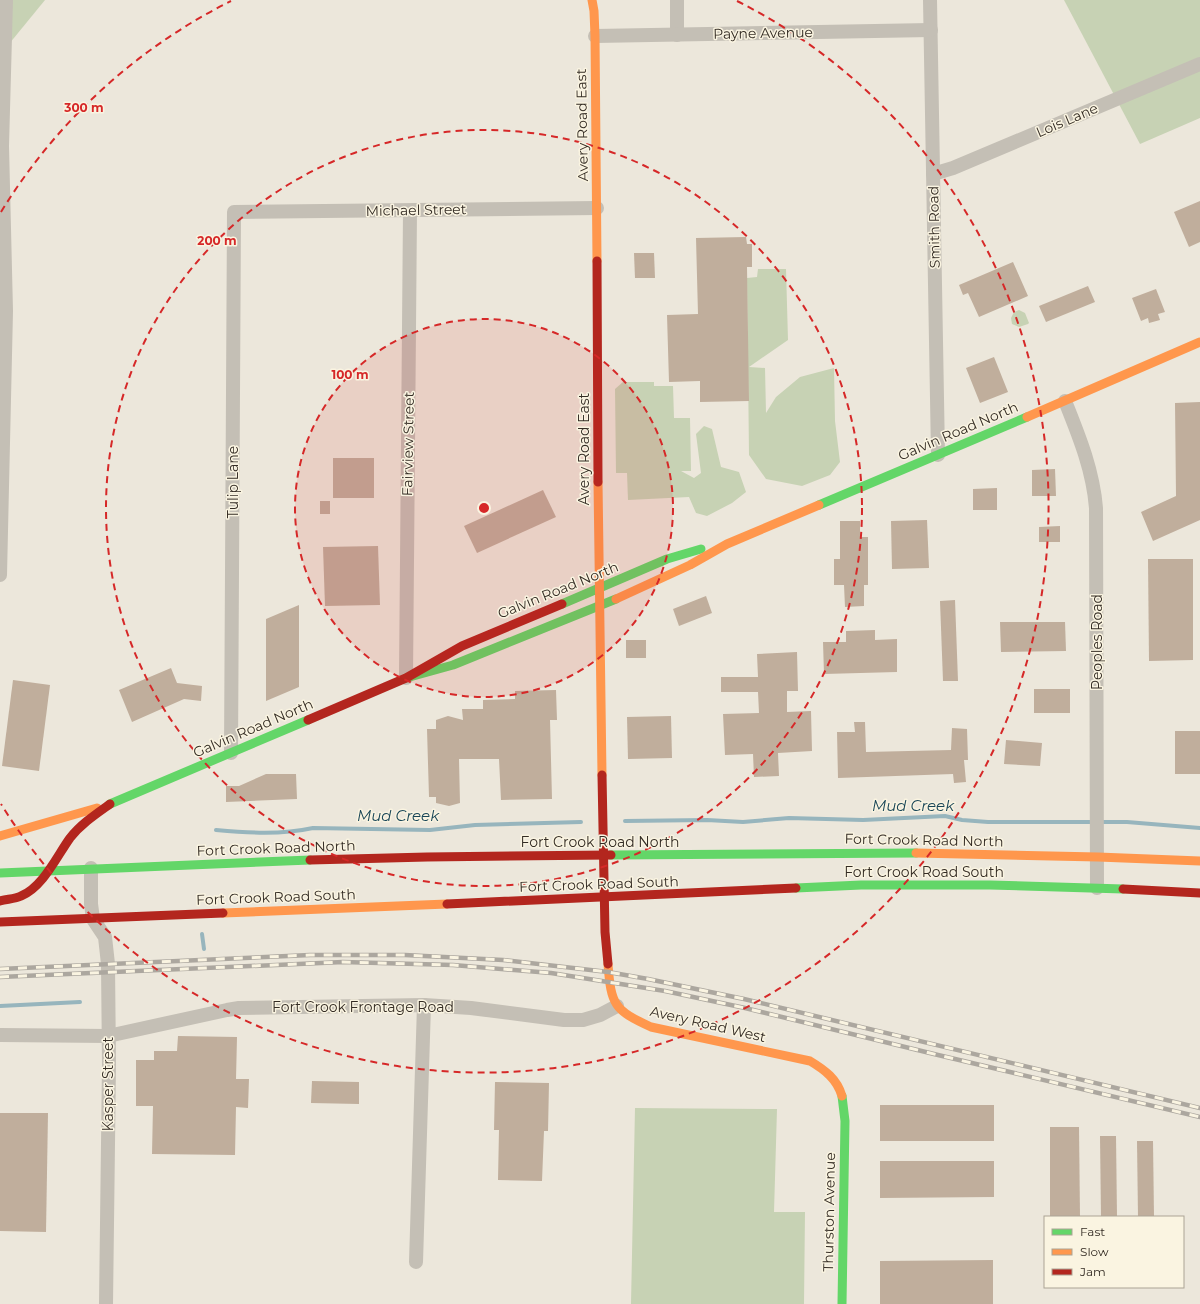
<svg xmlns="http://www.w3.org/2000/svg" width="1200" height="1304" font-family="Montserrat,sans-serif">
	<rect width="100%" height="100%" fill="#ece7db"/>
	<!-- green -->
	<g fill="#c7d2b4">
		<polygon points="0,0 45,0 0,55"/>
		<polygon points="1064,0 1200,0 1200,118 1140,144"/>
		<polygon points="758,269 786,269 788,340 749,367 765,368 766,413 776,397 800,377 834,368 835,421 840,462 830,475 802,486 766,479 749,455 747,278 757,277"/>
		<polygon points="1019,310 1025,313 1029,323 1028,324 1019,327 1012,324 1011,318 1014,312"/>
		<polygon points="623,382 654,382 654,386 673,386 674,418 690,418 691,471 681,471 694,478 701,473 696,434 704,426 712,429 721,467 739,472 746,492 732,503 707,516 696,513 689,497 628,500 627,473 616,473 615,389"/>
		<polygon points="635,1108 777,1109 774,1212 805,1212 804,1304 631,1304"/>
	</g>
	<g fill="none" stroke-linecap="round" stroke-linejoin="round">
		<!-- stream -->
		<g stroke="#97b5bd" stroke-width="4">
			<polyline points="625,821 707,820 743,822 789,818 863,820 945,816 962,820 988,822 1127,822 1200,828"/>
			<path d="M216,830C249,833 281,835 313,828L430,830L475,825L581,822"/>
			<polyline points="202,934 204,949"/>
			<polyline points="0,1006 80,1002"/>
		</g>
	</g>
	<!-- building -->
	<g fill="#c0ae9c">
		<polygon points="1200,201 1200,242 1189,247 1174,212"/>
		<polygon points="746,237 747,244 752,244 752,267 747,267 749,401 700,402 700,381 669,382 667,315 698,314 696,238"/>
		<polygon points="634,253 654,253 655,278 635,278"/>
		<polygon points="1013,262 1028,296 979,317 968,293 963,295 959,285"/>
		<polygon points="1088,286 1095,302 1046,322 1039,306"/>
		<polygon points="1156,289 1165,312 1158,314 1160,320 1149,323 1148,318 1141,321 1132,298"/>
		<polygon points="994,357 1008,392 980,403 966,368"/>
		<polygon points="1200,402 1200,520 1153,541 1141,512 1176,496 1175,403"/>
		<rect x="333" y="458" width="41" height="40"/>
		<polygon points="1055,469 1056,496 1032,496 1032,470"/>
		<polygon points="997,488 997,510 973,510 973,489"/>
		<polygon points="543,490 556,517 477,553 464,526"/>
		<rect x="320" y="501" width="10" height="13"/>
		<polygon points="927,520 929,568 892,569 891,521"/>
		<polygon points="840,521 860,521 860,537 868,537 868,585 864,585 864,606 845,607 844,585 834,585 834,559 840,559"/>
		<polygon points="1060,526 1060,542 1039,542 1039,527"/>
		<polygon points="378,546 380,605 325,606 323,547"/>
		<polygon points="1148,559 1193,559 1193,660 1149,661"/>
		<polygon points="706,596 712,613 679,626 673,609"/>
		<polygon points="955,600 958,681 943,681 940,601"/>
		<polygon points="299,605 299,687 266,701 266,619"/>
		<polygon points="1000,622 1065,622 1066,651 1001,652"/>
		<polygon points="875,630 875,640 897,639 897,672 824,674 823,642 846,642 846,631"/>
		<rect x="626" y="640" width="20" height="18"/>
		<polygon points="797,652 798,691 787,691 787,712 811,711 812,751 778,753 779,776 754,777 753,754 725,755 723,714 759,713 758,692 721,692 721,677 758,677 757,654"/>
		<polygon points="171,668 177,683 202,686 201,701 184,699 132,722 119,690"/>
		<polygon points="13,680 50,685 39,771 2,766"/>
		<rect x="1034" y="689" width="36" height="24"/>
		<polygon points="556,690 557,720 550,720 552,799 501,800 499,759 459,759 460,803 449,806 436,803 436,797 429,797 427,729 436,729 436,720 448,716 463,720 462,709 483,709 483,700 515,699 515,691"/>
		<polygon points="671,716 672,758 628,759 627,717"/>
		<polygon points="854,722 865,722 866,752 951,750 952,728 967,729 968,760 964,760 966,782 954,783 953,774 838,778 837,732 855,732"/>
		<rect x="1175" y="731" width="25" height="43"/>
		<polygon points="1006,740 1042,743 1040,766 1004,764"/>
		<polygon points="266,774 296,774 297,799 226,802 226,786 239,786"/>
		<polygon points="178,1036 237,1037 236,1079 249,1079 248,1108 236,1107 235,1155 152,1154 153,1106 136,1106 136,1060 154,1060 154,1051 177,1051"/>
		<polygon points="312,1081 359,1082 359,1104 311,1103"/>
		<polygon points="495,1082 549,1083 548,1131 544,1131 542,1181 498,1180 499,1130 494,1130"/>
		<rect x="880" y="1105" width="114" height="36"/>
		<polygon points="0,1113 48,1113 46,1232 0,1231"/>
		<polygon points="1050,1127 1079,1127 1080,1217 1050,1217"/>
		<polygon points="1100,1136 1116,1136 1117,1217 1101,1217"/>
		<polygon points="1137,1141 1153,1141 1154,1217 1138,1217"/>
		<polygon points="880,1161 994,1161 994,1197 880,1198"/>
		<polygon points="993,1260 993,1304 880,1304 880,1261"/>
	</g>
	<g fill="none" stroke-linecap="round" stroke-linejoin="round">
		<!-- street -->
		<g stroke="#c4bfb5" stroke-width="14">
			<polyline points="677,0 677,35"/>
			<polyline points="930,0 938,455"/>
			<polyline points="595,36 931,30"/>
			<polyline points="933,174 953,168 1200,64"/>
			<path d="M1065,401C1079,436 1093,470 1096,508L1097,888"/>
			<polyline points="0,575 6,311 2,146 6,0"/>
			<polyline points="406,678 410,211"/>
			<polyline points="231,753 234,212 597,208"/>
			<polyline points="91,868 91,904 93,919 105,937 108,964 109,1064 106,1304"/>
			<polyline points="0,1035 108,1036 227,1010 239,1008 424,1005 471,1008 564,1020 583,1020 600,1015 617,1006"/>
			<polyline points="416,1262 424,1005"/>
		</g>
		<!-- fast -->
		<g stroke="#63d668" stroke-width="9">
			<polyline points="819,505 1027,417"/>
			<polyline points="562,604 667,559 701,549"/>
			<polyline points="406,678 453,665 616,599"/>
			<polyline points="110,804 308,720"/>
			<polyline points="611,855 916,853"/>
			<polyline points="0,873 310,860"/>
			<polyline points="796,888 861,885 990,885 1123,889"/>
			<polyline points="842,1096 845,1121 842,1304"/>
		</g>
		<!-- slow -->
		<g stroke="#ff974d" stroke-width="9">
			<polyline points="592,0 594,11 595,36 597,261"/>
			<polyline points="1027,417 1200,342"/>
			<polyline points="598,482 602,775"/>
			<polyline points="616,599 690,565 727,544 819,505"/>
			<polyline points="0,836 97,808"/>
			<polyline points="916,853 1098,857 1200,861"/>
			<polyline points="223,913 447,904"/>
			<path d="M608,964C611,1005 614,1010 651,1027L810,1061C825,1070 837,1079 842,1096"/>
		</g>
		<!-- jam -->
		<g stroke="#b3261e" stroke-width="9">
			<polyline points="597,261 598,482"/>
			<polyline points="308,720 406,678 462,646 562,604"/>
			<polyline points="602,775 605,932 608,964"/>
			<polyline points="310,860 427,857 611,855"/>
			<polyline points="1123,889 1200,893"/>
			<path d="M0,901C7,899 15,899 21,896C43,887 57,856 70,838C81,824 96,814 110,804"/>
			<polyline points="447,904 796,888"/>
			<polyline points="0,922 223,913"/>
		</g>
		<defs>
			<g id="rail">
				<polyline points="0,969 310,955 405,955 503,960 608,972 648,979 744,999 1200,1108"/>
				<polyline points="0,977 343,962 453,965 551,973 665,991 745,1008 938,1055 1200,1117"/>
			</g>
		</defs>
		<!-- rail casing -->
		<use href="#rail" stroke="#aca79f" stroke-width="4.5"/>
		<!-- rail -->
		<use href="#rail" stroke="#faf4e1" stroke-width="3" stroke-dasharray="9" stroke-linecap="butt"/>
	</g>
	<!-- distance rings -->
	<circle cx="484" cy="508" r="189" fill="#d62828" fill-opacity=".12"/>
	<g fill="none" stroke="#d62828" stroke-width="2" stroke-dasharray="7 5">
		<circle cx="484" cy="508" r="189"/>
		<circle cx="484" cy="508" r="378"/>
		<path d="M1 212A566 566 0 0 1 231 1M737 1A566 566 0 1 1 1 804"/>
	</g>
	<g text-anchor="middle" stroke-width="3" stroke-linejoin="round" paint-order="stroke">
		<!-- street labels -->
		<g font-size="14" fill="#342c24" stroke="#faf4e1">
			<text transform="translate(763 33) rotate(-1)" y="5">Payne Avenue</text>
			<text transform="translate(1067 120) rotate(-23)" y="5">Lois Lane</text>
			<text transform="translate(582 125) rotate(-91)" y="5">Avery Road East</text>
			<text transform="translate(416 210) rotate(-1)" y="5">Michael Street</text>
			<text transform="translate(934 227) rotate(-91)" y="5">Smith Road</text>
			<text transform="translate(958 431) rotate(-23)" y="5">Galvin Road North</text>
			<text transform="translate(408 444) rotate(-89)" y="5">Fairview Street</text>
			<text transform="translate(584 449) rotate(-90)" y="5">Avery Road East</text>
			<text transform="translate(233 482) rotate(-90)" y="5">Tulip Lane</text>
			<text transform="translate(558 590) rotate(-22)" y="5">Galvin Road North</text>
			<text transform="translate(1097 642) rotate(-90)" y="5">Peoples Road</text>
			<text transform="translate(253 728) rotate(-23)" y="5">Galvin Road North</text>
			<text transform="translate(924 840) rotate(1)" y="5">Fort Crook Road North</text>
			<text x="600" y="847">Fort Crook Road North</text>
			<text transform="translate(276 848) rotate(-2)" y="5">Fort Crook Road North</text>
			<text x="924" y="877">Fort Crook Road South</text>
			<text transform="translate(599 884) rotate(-2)" y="5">Fort Crook Road South</text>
			<text transform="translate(276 897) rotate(-2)" y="5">Fort Crook Road South</text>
			<text x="363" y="1012">Fort Crook Frontage Road</text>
			<text transform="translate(708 1024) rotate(13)" y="5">Avery Road West</text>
			<text transform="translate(108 1084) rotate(-90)" y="5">Kasper Street</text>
			<text transform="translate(829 1212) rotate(-89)" y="5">Thurston Avenue</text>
		</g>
		<!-- water labels -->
		<g font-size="15" font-style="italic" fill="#184557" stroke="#faf4e1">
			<text x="913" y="811">Mud Creek</text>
			<text x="398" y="821">Mud Creek</text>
		</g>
	</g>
	<circle cx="484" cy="508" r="6" fill="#d62828" stroke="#faf4e1" stroke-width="2"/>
	<g font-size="12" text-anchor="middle" font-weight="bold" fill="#d62828" stroke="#faf4e1" stroke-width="3" stroke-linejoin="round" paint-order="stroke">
		<text x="84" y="112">300 m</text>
		<text x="217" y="245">200 m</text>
		<text x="350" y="379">100 m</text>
	</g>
	<!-- legend -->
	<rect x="1044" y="1216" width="140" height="72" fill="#faf4e1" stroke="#aba495"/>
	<rect x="1052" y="1229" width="20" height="6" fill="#63d668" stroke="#aba495"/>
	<text x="1080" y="1236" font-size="12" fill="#342c24">Fast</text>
	<rect x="1052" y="1249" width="20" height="6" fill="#ff974d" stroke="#aba495"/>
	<text x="1080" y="1256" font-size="12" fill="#342c24">Slow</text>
	<rect x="1052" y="1269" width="20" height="6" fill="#b3261e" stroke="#aba495"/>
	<text x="1080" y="1276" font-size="12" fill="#342c24">Jam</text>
</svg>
